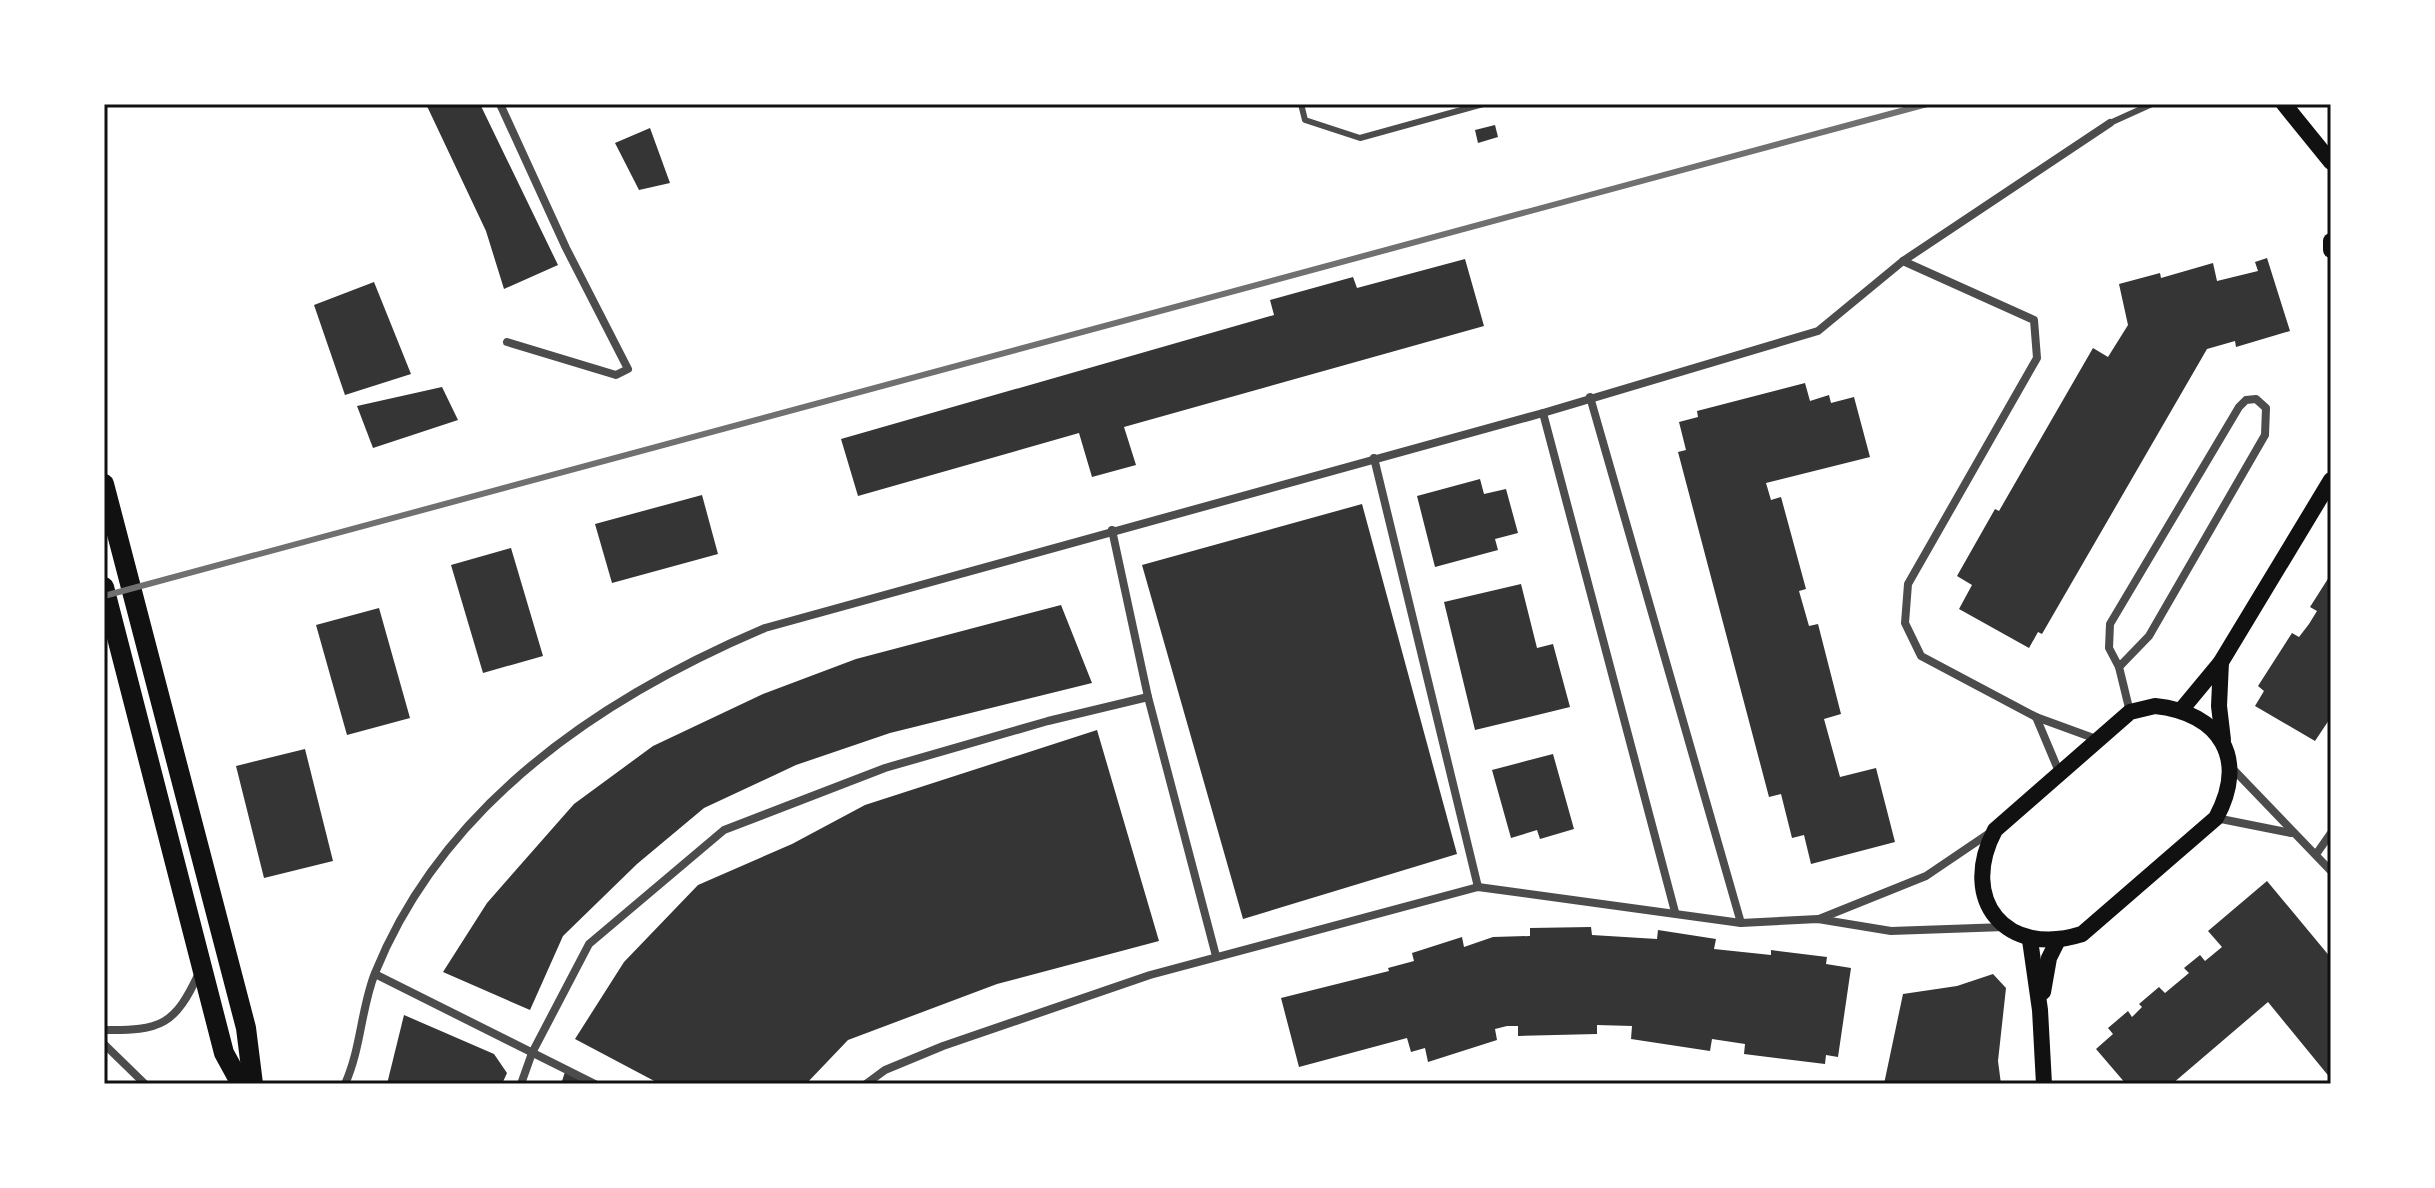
<svg xmlns="http://www.w3.org/2000/svg" width="2435" height="1188" font-family="Arial,sans-serif">
	<rect width="100%" height="100%" fill="#fff"/>
	<!-- building -->
	<g fill="#353535">
		<polygon points="426,104 480,104 558,265 504,289 486,231"/>
		<polygon points="1495,125 1498,137 1478,143 1475,130"/>
		<polygon points="650,128 670,183 639,190 615,143"/>
		<polygon points="2267,258 2290,331 2236,347 2235,341 2207,349 2042,634 2038,632 2029,648 1959,609 1972,585 1957,576 1995,509 1999,511 2093,348 2108,357 2128,325 2119,284 2160,273 2161,278 2213,263 2217,281 2258,271 2255,262"/>
		<polygon points="1465,259 1484,326 1124,427 1136,465 1092,477 1079,433 858,496 841,439 1274,315 1270,300 1353,277 1357,288"/>
		<polygon points="374,282 411,374 345,395 314,305"/>
		<polygon points="1805,383 1810,401 1829,395 1831,403 1854,397 1870,457 1766,483 1771,500 1781,497 1806,589 1799,591 1809,626 1818,624 1841,714 1824,719 1840,777 1876,768 1895,842 1811,864 1804,835 1792,838 1781,794 1769,797 1678,452 1686,450 1679,422 1698,417 1697,411"/>
		<polygon points="442,387 458,420 373,448 357,406"/>
		<polygon points="1480,479 1484,494 1506,489 1518,533 1495,539 1498,550 1435,567 1417,496"/>
		<polygon points="702,495 718,554 612,583 595,524"/>
		<polygon points="1362,504 1457,854 1243,919 1142,565"/>
		<polygon points="511,548 543,656 483,673 451,565"/>
		<polygon points="2331,574 2331,717 2315,741 2255,706 2264,691 2258,686 2292,633 2299,637 2309,624 2317,611 2310,607"/>
		<polygon points="1521,584 1537,648 1553,644 1570,707 1475,730 1444,602"/>
		<polygon points="1061,605 1092,683 890,733 796,765 704,808 637,864 563,936 530,1010 443,972 487,903 574,804 653,746 763,694 856,659"/>
		<polygon points="379,608 410,718 347,735 316,625"/>
		<polygon points="1097,730 1159,941 997,984 848,1040 806,1084 660,1084 575,1039 624,962 698,885 792,844 865,805"/>
		<polygon points="305,749 333,861 264,878 236,766"/>
		<polygon points="1553,754 1574,829 1540,839 1537,830 1511,838 1492,770"/>
		<polygon points="2267,881 2331,958 2331,1079 2268,1002 2172,1084 2126,1084 2096,1049 2113,1034 2108,1028 2128,1011 2132,1017 2142,1007 2139,1004 2159,987 2165,993 2189,973 2184,968 2200,955 2205,961 2222,947 2208,931"/>
		<polygon points="1591,927 1592,935 1657,939 1658,930 1716,939 1714,949 1771,955 1771,950 1827,957 1826,964 1851,968 1838,1057 1826,1055 1825,1064 1744,1054 1745,1044 1712,1039 1710,1051 1631,1039 1632,1026 1597,1025 1597,1034 1518,1036 1518,1026 1507,1026 1495,1029 1497,1040 1428,1062 1425,1048 1411,1052 1407,1038 1299,1067 1281,998 1389,971 1388,968 1414,961 1412,953 1462,937 1464,947 1493,937 1530,936 1530,928"/>
		<polygon points="1993,974 2006,988 1998,1061 2001,1084 1884,1084 1903,994 1957,986"/>
		<polygon points="404,1015 494,1054 507,1073 502,1084 387,1084"/>
		<polygon points="566,1069 588,1084 561,1084"/>
	</g>
	<g fill="none" stroke-linecap="round" stroke-linejoin="round">
		<!-- service -->
		<g stroke="#4c4c4c" stroke-width="6">
			<polyline points="1301,104 1305,120 1360,138 1483,104"/>
			<polyline points="2110,123 2152,104"/>
		</g>
		<!-- minor -->
		<g stroke="#4c4c4c" stroke-width="8">
			<polyline points="500,104 566,248 628,369 616,375 507,342"/>
			<polyline points="1903,261 2034,320 2037,358 1908,584 1905,623 1921,656 2036,717 2099,740"/>
			<polyline points="1590,397 1741,923"/>
			<polygon points="2256,399 2266,408 2265,435 2149,636 2119,667 2109,648 2110,624 2239,407 2246,400"/>
			<polyline points="1543,413 1675,912"/>
			<polyline points="1374,458 1478,887"/>
			<polyline points="1112,530 1148,697 1216,956"/>
			<polyline points="2119,667 2130,712"/>
			<polyline points="2036,717 2060,774"/>
			<polyline points="2232,768 2331,871"/>
			<polyline points="2216,818 2291,833"/>
			<polyline points="2317,853 2331,833"/>
			<polyline points="1819,919 1926,876 1991,832"/>
			<polyline points="375,974 595,1084"/>
			<path d="M104,1030C161,1031 175,1025 199,973"/>
			<polyline points="104,1044 145,1084"/>
			<path d="M345,1084C361,1049 361,1008 375,973C444,802 602,697 765,628L1543,413L1818,331L1903,261L2110,123"/>
			<polyline points="521,1084 532,1053 589,944 724,830 885,768 1048,721 1148,697"/>
			<polyline points="866,1084 885,1070 943,1046 1150,975 1478,887 1741,923 1818,919 1891,931 2005,927"/>
		</g>
		<!-- secondary -->
		<g stroke="#111" stroke-width="16">
			<polyline points="2284,104 2331,162"/>
			<polyline points="2331,241 2331,250"/>
			<polyline points="2221,662 2219,706 2223,740"/>
			<path d="M2155,706C2221,713 2248,759 2216,818L2082,934C2006,958 1958,900 1995,830L2130,712Z"/>
			<polyline points="2182,709 2221,662 2331,480"/>
			<polyline points="2030,940 2040,1010 2044,1084"/>
			<polyline points="2043,992 2049,958 2057,942"/>
		</g>
		<!-- primary -->
		<g stroke="#111" stroke-width="20">
			<polyline points="104,484 246,1028 253,1084"/>
			<polyline points="104,587 224,1053 241,1084"/>
		</g>
		<!-- rail -->
		<polyline stroke="#707070" stroke-width="6" points="104,596 1927,104"/>
	</g>
	<!-- border -->
	<rect width="2435" height="1188" fill="none" stroke="#ffffff" stroke-width="212"/>
	<rect x="106" y="106" width="2223" height="976" fill="none" stroke="#111" stroke-width="3"/>
</svg>
